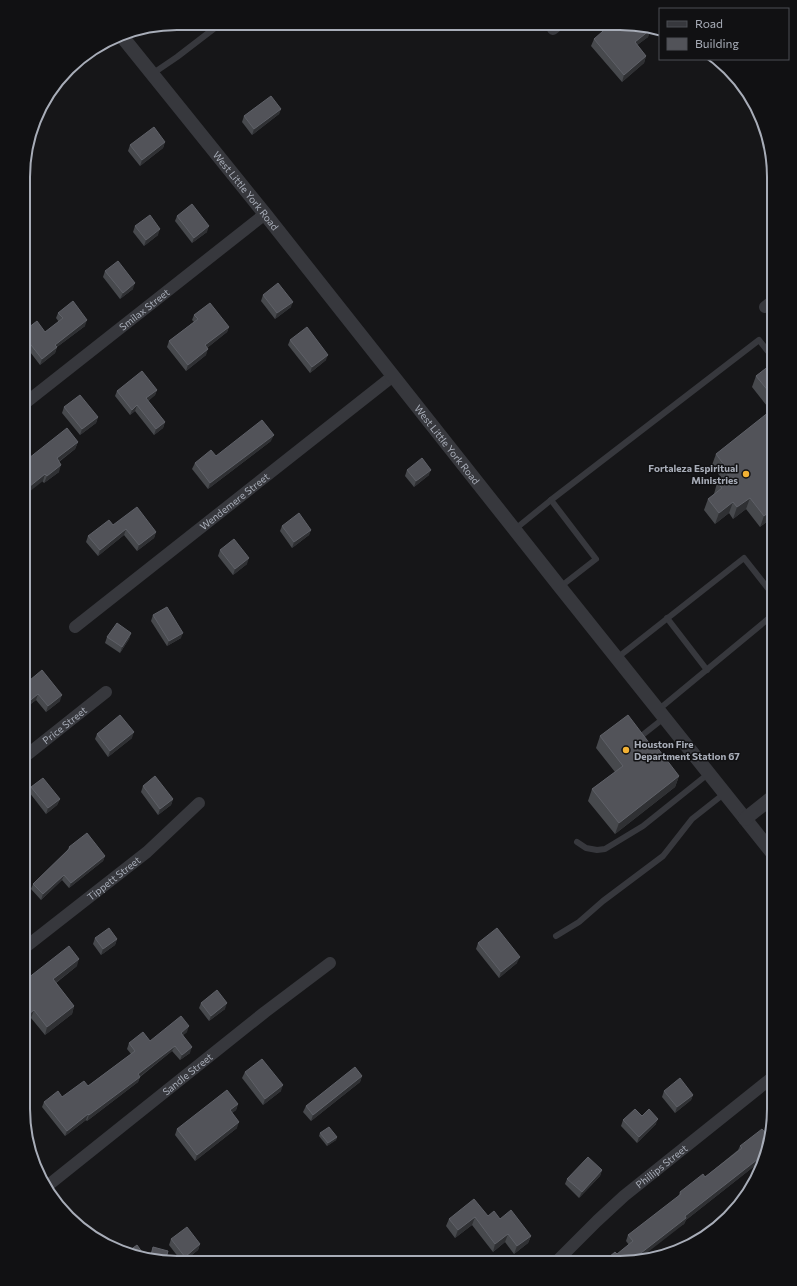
<svg xmlns="http://www.w3.org/2000/svg" width="797" height="1286" font-family="Commissioner,sans-serif">
	<rect width="100%" height="100%" fill="#161618"/>
	<g fill="none" stroke-linecap="round" stroke-linejoin="round">
		<!-- service -->
		<g stroke="#37383d" stroke-width="6">
			<polyline points="152,74 177,57 220,24"/>
			<polyline points="551,500 596,559 560,587"/>
			<polyline points="514,530 551,500 759,340 774,359"/>
			<polyline points="667,618 707,670"/>
			<polyline points="617,658 744,558 774,596"/>
			<polyline points="658,710 774,614"/>
			<polyline points="640,737 664,718"/>
			<polyline points="577,842 586,848 597,850 605,849 643,826 708,774"/>
			<polyline points="556,936 579,922 603,901 663,856 692,819 725,793"/>
		</g>
		<!-- minor -->
		<g stroke="#37383d" stroke-width="12">
			<polyline points="553,29 559,24"/>
			<polyline points="765,307 774,300"/>
			<path id="s1" d="M24,404L265,214"/>
			<path id="s2" d="M75,627L393,376"/>
			<path id="s3" d="M23,758L106,692"/>
			<path id="s4" d="M23,949L147,852L199,803"/>
			<path id="s5" d="M46,1187L265,1012L330,963"/>
			<path id="s6" d="M555,1263L597,1221L624,1196L774,1076"/>
		</g>
		<!-- tertiary -->
		<g stroke="#37383d" stroke-width="14">
			<path id="s7" d="M120,34L265,214L560,587L774,855"/>
			<polyline points="745,819 774,796"/>
		</g>
	</g>
	<!-- wall -->
	<g fill="#47494d">
		<polygon points="649,28 650,30 648,37 637,45 646,56 644,63 622,82 591,46 594,39"/>
		<polygon points="281,109 279,114 252,135 242,122 244,116"/>
		<polygon points="165,142 163,148 140,166 128,151 130,145"/>
		<polygon points="177,216 207,232 192,243 175,221"/>
		<polygon points="135,226 158,235 144,246 133,232"/>
		<polygon points="105,271 133,289 120,299 103,277"/>
		<polygon points="263,295 291,307 275,319 261,301"/>
		<polygon points="58,313 85,326 57,347 55,353 40,365 24,344 24,331 45,332 59,322 56,318"/>
		<polygon points="194,315 229,327 227,332 207,348 206,355 186,371 167,347 169,341 194,322 192,320"/>
		<polygon points="290,340 326,360 310,373 288,345"/>
		<polygon points="774,362 774,516 760,527 746,509 733,519 729,513 715,524 704,510 708,499 714,494 717,483 722,479 712,465 716,454 771,411 752,387 756,376"/>
		<polygon points="157,390 155,395 148,401 165,422 163,428 154,435 135,411 130,415 115,396 117,391"/>
		<polygon points="64,407 98,417 96,423 80,435 62,413"/>
		<polygon points="271,441 208,489 192,469 195,463 216,456"/>
		<polygon points="78,442 75,449 59,462 59,472 44,483 24,462"/>
		<polygon points="407,470 429,475 414,487 405,476"/>
		<polygon points="113,525 156,532 154,538 137,551 124,535 98,556 86,542 88,536"/>
		<polygon points="282,526 311,530 309,535 292,548 280,531"/>
		<polygon points="220,550 247,564 233,575 218,556"/>
		<polygon points="153,615 181,638 167,646 151,621"/>
		<polygon points="131,633 129,639 120,653 105,643 107,637"/>
		<polygon points="24,685 60,701 46,712 36,700 24,709"/>
		<polygon points="774,722 774,743 766,732 768,726"/>
		<polygon points="97,734 132,738 108,757 95,739"/>
		<polygon points="600,736 650,744 679,776 675,787 615,834 588,801 592,789 615,772 596,748"/>
		<polygon points="143,786 173,799 171,805 158,815 141,792"/>
		<polygon points="31,787 60,799 57,805 46,814 29,792"/>
		<polygon points="69,847 105,856 103,861 69,888 62,880 41,900 31,889 33,884 67,851"/>
		<polygon points="95,938 117,939 115,945 101,955 93,944"/>
		<polygon points="478,943 517,963 499,978 476,949"/>
		<polygon points="77,966 56,983 74,1006 72,1014 45,1035 31,1018 23,1024 23,982"/>
		<polygon points="201,1003 225,1009 209,1021 199,1008"/>
		<polygon points="187,1032 183,1035 190,1053 180,1060 172,1051 140,1077 138,1082 87,1121 86,1120 65,1136 42,1107 44,1102 62,1097 88,1086 131,1054 127,1049 129,1043 150,1041"/>
		<polygon points="245,1072 281,1091 263,1105 242,1078"/>
		<polygon points="362,1076 360,1082 311,1121 303,1112 306,1106"/>
		<polygon points="664,1091 693,1095 691,1100 675,1113 662,1097"/>
		<polygon points="238,1104 236,1110 232,1113 237,1128 195,1161 175,1135 177,1129"/>
		<polygon points="642,1116 656,1124 637,1143 621,1126 623,1120"/>
		<polygon points="320,1133 337,1137 336,1140 327,1146 319,1136"/>
		<polygon points="770,1138 766,1157 686,1220 684,1224 620,1263 602,1263 603,1262 617,1254 629,1245 626,1241 628,1235 678,1197 680,1192 705,1177 738,1150 740,1146"/>
		<polygon points="602,1170 600,1176 579,1198 565,1184 567,1179"/>
		<polygon points="488,1216 500,1219 531,1236 528,1243 514,1254 505,1242 493,1252 472,1225 455,1238 446,1226 449,1219"/>
		<polygon points="171,1239 200,1244 198,1250 183,1262 182,1262 169,1245"/>
	</g>
	<!-- shaded-wall -->
	<g fill="#2f3033">
		<polygon points="650,30 648,37 632,49 635,42"/>
		<polygon points="646,56 644,63 622,82 624,75"/>
		<polygon points="281,109 279,114 252,135 254,129"/>
		<polygon points="165,142 163,148 140,166 142,160"/>
		<polygon points="209,226 207,232 192,243 194,238"/>
		<polygon points="160,229 158,235 144,246 146,240"/>
		<polygon points="135,283 133,289 120,299 123,293"/>
		<polygon points="293,302 291,307 275,319 277,313"/>
		<polygon points="87,320 85,326 57,347 55,353 40,365 42,359 55,345"/>
		<polygon points="229,327 227,332 203,351 205,345"/>
		<polygon points="208,349 206,355 186,371 188,365"/>
		<polygon points="328,355 326,360 310,373 312,367"/>
		<polygon points="157,390 155,395 145,404 146,398"/>
		<polygon points="137,405 135,411 130,415 132,410"/>
		<polygon points="98,417 96,423 80,435 82,429"/>
		<polygon points="165,422 163,428 154,435 156,429"/>
		<polygon points="274,435 271,441 208,489 210,483"/>
		<polygon points="78,442 75,449 54,465 57,458"/>
		<polygon points="61,465 59,472 44,483 47,476"/>
		<polygon points="431,470 429,475 414,487 416,481"/>
		<polygon points="45,474 43,481 24,496 24,491"/>
		<polygon points="750,498 746,509 733,519 737,507"/>
		<polygon points="733,502 729,513 715,524 719,513"/>
		<polygon points="774,508 774,516 760,527 764,516"/>
		<polygon points="126,529 124,535 98,556 100,550"/>
		<polygon points="311,530 309,535 292,548 294,542"/>
		<polygon points="156,532 154,538 137,551 139,545"/>
		<polygon points="249,558 247,564 233,575 235,569"/>
		<polygon points="131,633 129,639 120,653 122,647"/>
		<polygon points="183,633 181,638 167,646 169,641"/>
		<polygon points="38,694 36,700 24,709 26,704"/>
		<polygon points="62,695 60,701 46,712 48,706"/>
		<polygon points="134,732 132,738 108,757 110,751"/>
		<polygon points="679,776 675,787 615,834 619,823"/>
		<polygon points="60,799 57,805 46,814 48,808"/>
		<polygon points="173,799 171,805 158,815 160,809"/>
		<polygon points="105,856 103,861 69,888 71,883"/>
		<polygon points="64,875 62,880 41,900 43,894"/>
		<polygon points="117,939 115,945 101,955 103,949"/>
		<polygon points="520,957 517,963 499,978 501,972"/>
		<polygon points="79,959 77,966 50,987 53,979"/>
		<polygon points="227,1003 225,1009 209,1021 211,1016"/>
		<polygon points="74,1006 72,1014 45,1035 47,1027"/>
		<polygon points="34,1010 31,1018 23,1024 23,1020 24,1018"/>
		<polygon points="189,1026 187,1032 179,1039 181,1033"/>
		<polygon points="175,1046 172,1051 139,1077 140,1077 138,1082 87,1121 89,1115 138,1074"/>
		<polygon points="192,1047 190,1053 180,1060 182,1055"/>
		<polygon points="362,1076 360,1082 311,1121 313,1115"/>
		<polygon points="283,1085 281,1091 263,1105 265,1099"/>
		<polygon points="693,1095 691,1100 675,1113 677,1107"/>
		<polygon points="238,1104 236,1110 228,1116 230,1110"/>
		<polygon points="88,1114 86,1120 65,1136 67,1131"/>
		<polygon points="658,1119 656,1124 637,1143 639,1137"/>
		<polygon points="239,1122 237,1128 195,1161 197,1155"/>
		<polygon points="337,1137 336,1140 327,1146 328,1143"/>
		<polygon points="767,1152 766,1157 686,1220 684,1224 639,1259 632,1260 685,1216"/>
		<polygon points="602,1170 600,1176 579,1198 582,1192"/>
		<polygon points="475,1217 472,1225 455,1238 458,1230"/>
		<polygon points="508,1234 505,1242 493,1252 495,1244"/>
		<polygon points="531,1236 528,1243 514,1254 517,1246"/>
		<polygon points="200,1244 198,1250 183,1262 185,1257"/>
	</g>
	<!-- building -->
	<g fill="#525359" stroke="#5f6168">
		<polygon points="611,24 640,24 648,26 650,30 635,42 646,56 624,75 594,39"/>
		<polygon points="271,96 281,109 254,129 244,116"/>
		<polygon points="154,127 165,142 142,160 130,145"/>
		<polygon points="192,204 209,226 194,238 177,216"/>
		<polygon points="150,215 160,229 146,240 135,226"/>
		<polygon points="118,261 135,283 123,293 105,271"/>
		<polygon points="278,283 293,302 277,313 263,295"/>
		<polygon points="73,301 87,320 55,345 57,347 42,359 24,336 24,331 37,321 45,332 63,318 58,313"/>
		<polygon points="210,303 229,327 205,345 208,349 188,365 169,341 198,319 194,315"/>
		<polygon points="307,327 328,355 312,367 290,340"/>
		<polygon points="774,362 774,398 756,376"/>
		<polygon points="142,371 157,390 146,398 165,422 156,429 137,405 132,410 117,391"/>
		<polygon points="80,395 98,417 82,429 64,407"/>
		<polygon points="774,408 774,508 764,516 750,498 737,507 733,502 719,513 708,499 722,488 717,483 730,473 716,454"/>
		<polygon points="262,420 274,435 210,483 195,463 211,450 216,456"/>
		<polygon points="67,428 78,442 57,458 61,465 47,476 45,474 24,491 24,462"/>
		<polygon points="422,458 431,470 416,481 407,470"/>
		<polygon points="137,507 156,532 139,545 126,529 100,550 88,536 109,520 113,525"/>
		<polygon points="299,513 311,530 294,542 282,526"/>
		<polygon points="234,539 249,558 235,569 220,550"/>
		<polygon points="167,607 183,633 169,641 153,615"/>
		<polygon points="117,623 131,633 122,647 107,637"/>
		<polygon points="42,670 62,695 48,706 38,694 26,704 24,700 24,685"/>
		<polygon points="120,715 134,732 110,751 97,734"/>
		<polygon points="628,715 650,744 653,742 679,776 619,823 592,789 623,766 600,736"/>
		<polygon points="774,722 774,735 768,726"/>
		<polygon points="155,776 173,799 160,809 143,786"/>
		<polygon points="43,778 60,799 48,808 31,787"/>
		<polygon points="87,833 105,856 71,883 64,875 43,894 33,884 70,848 69,847"/>
		<polygon points="109,928 117,939 103,949 95,938"/>
		<polygon points="497,928 520,957 501,972 478,943"/>
		<polygon points="69,946 79,959 53,979 74,1006 47,1027 34,1010 24,1018 23,1017 23,989 26,987 23,983 23,982"/>
		<polygon points="217,990 227,1003 211,1016 201,1003"/>
		<polygon points="181,1016 189,1026 181,1033 192,1047 182,1055 175,1046 138,1074 140,1077 89,1115 88,1114 67,1131 44,1102 58,1091 62,1097 84,1081 88,1086 135,1051 129,1043 143,1032 150,1041"/>
		<polygon points="262,1059 283,1085 265,1099 245,1072"/>
		<polygon points="355,1067 362,1076 313,1115 306,1106"/>
		<polygon points="680,1078 693,1095 677,1107 664,1091"/>
		<polygon points="227,1090 238,1104 230,1110 239,1122 197,1155 177,1129"/>
		<polygon points="635,1109 642,1116 649,1109 658,1119 639,1137 623,1120"/>
		<polygon points="329,1127 337,1137 328,1143 320,1133"/>
		<polygon points="762,1129 770,1138 767,1152 685,1216 686,1218 632,1260 620,1263 603,1263 603,1262 615,1252 617,1254 633,1241 628,1235 681,1194 680,1192 703,1174 705,1177 742,1148 740,1146"/>
		<polygon points="588,1157 602,1170 582,1192 567,1179"/>
		<polygon points="474,1199 488,1216 494,1211 500,1219 511,1210 531,1236 517,1246 508,1234 495,1244 475,1217 458,1230 449,1219"/>
		<polygon points="187,1227 200,1244 185,1257 171,1239"/>
		<polygon points="137,1245 147,1259 126,1253"/>
		<polygon points="153,1247 168,1251 165,1262 161,1262 150,1259"/>
		<polygon points="474,1257 479,1263 468,1263"/>
	</g>
	<!-- markers -->
	<g fill="#f2b134" stroke="#111113" stroke-width="1.5">
		<circle cx="746" cy="474" r="4"/>
		<circle cx="626" cy="750" r="4"/>
	</g>
	<g text-anchor="middle" stroke-width="3" stroke-linejoin="round" paint-order="stroke">
		<!-- street labels -->
		<g font-size="10" fill="#a8adb8" stroke="#111113">
			<text dy="4" stroke="none"><textPath href="#s7" startOffset="201">West Little York Road</textPath></text>
			<text dy="4" stroke="none"><textPath href="#s1" startOffset="153">Smilax Street</textPath></text>
			<text dy="4" stroke="none"><textPath href="#s7" startOffset="525">West Little York Road</textPath></text>
			<text dy="4" stroke="none"><textPath href="#s2" startOffset="203">Wendemere Street</textPath></text>
			<text dy="4" stroke="none"><textPath href="#s3" startOffset="53">Price Street</textPath></text>
			<text dy="4" stroke="none"><textPath href="#s4" startOffset="115">Tippett Street</textPath></text>
			<text dy="4" stroke="none"><textPath href="#s5" startOffset="181">Sandle Street</textPath></text>
			<text dy="4" stroke="none"><textPath href="#s6" startOffset="144">Phillips Street</textPath></text>
		</g>
		<!-- poi labels -->
		<g font-size="10" font-weight="bold" fill="#a8adb8" stroke="#111113" text-anchor="end">
			<text x="738" y="472">Fortaleza Espiritual<tspan x="738" dy="12">Ministries</tspan></text>
			<text x="634" y="748" text-anchor="start">Houston Fire<tspan x="634" dy="12">Department Station 67</tspan></text>
		</g>
	</g>
	<!-- crop -->
	<path d="M0 0H797V1286H0ZM177 30H620A147 147 0 0 1 767 177V1109A147 147 0 0 1 620 1256H177A147 147 0 0 1 30 1109V177A147 147 0 0 1 177 30Z" fill="#111113" fill-rule="evenodd"/>
	<path fill="none" stroke="#a8adb8" stroke-width="2" d="M177 30H620A147 147 0 0 1 767 177V1109A147 147 0 0 1 620 1256H177A147 147 0 0 1 30 1109V177A147 147 0 0 1 177 30Z"/>
	<!-- legend -->
	<rect x="659" y="8" width="130" height="52" fill="#111113" stroke="#4d4f55"/>
	<rect x="667" y="21" width="20" height="6" fill="#37383d" stroke="#4d4f55"/>
	<text x="695" y="28" font-size="12" fill="#a8adb8">Road</text>
	<rect x="667" y="38" width="20" height="12" fill="#525359" stroke="#4d4f55"/>
	<text x="695" y="48" font-size="12" fill="#a8adb8">Building</text>
</svg>
